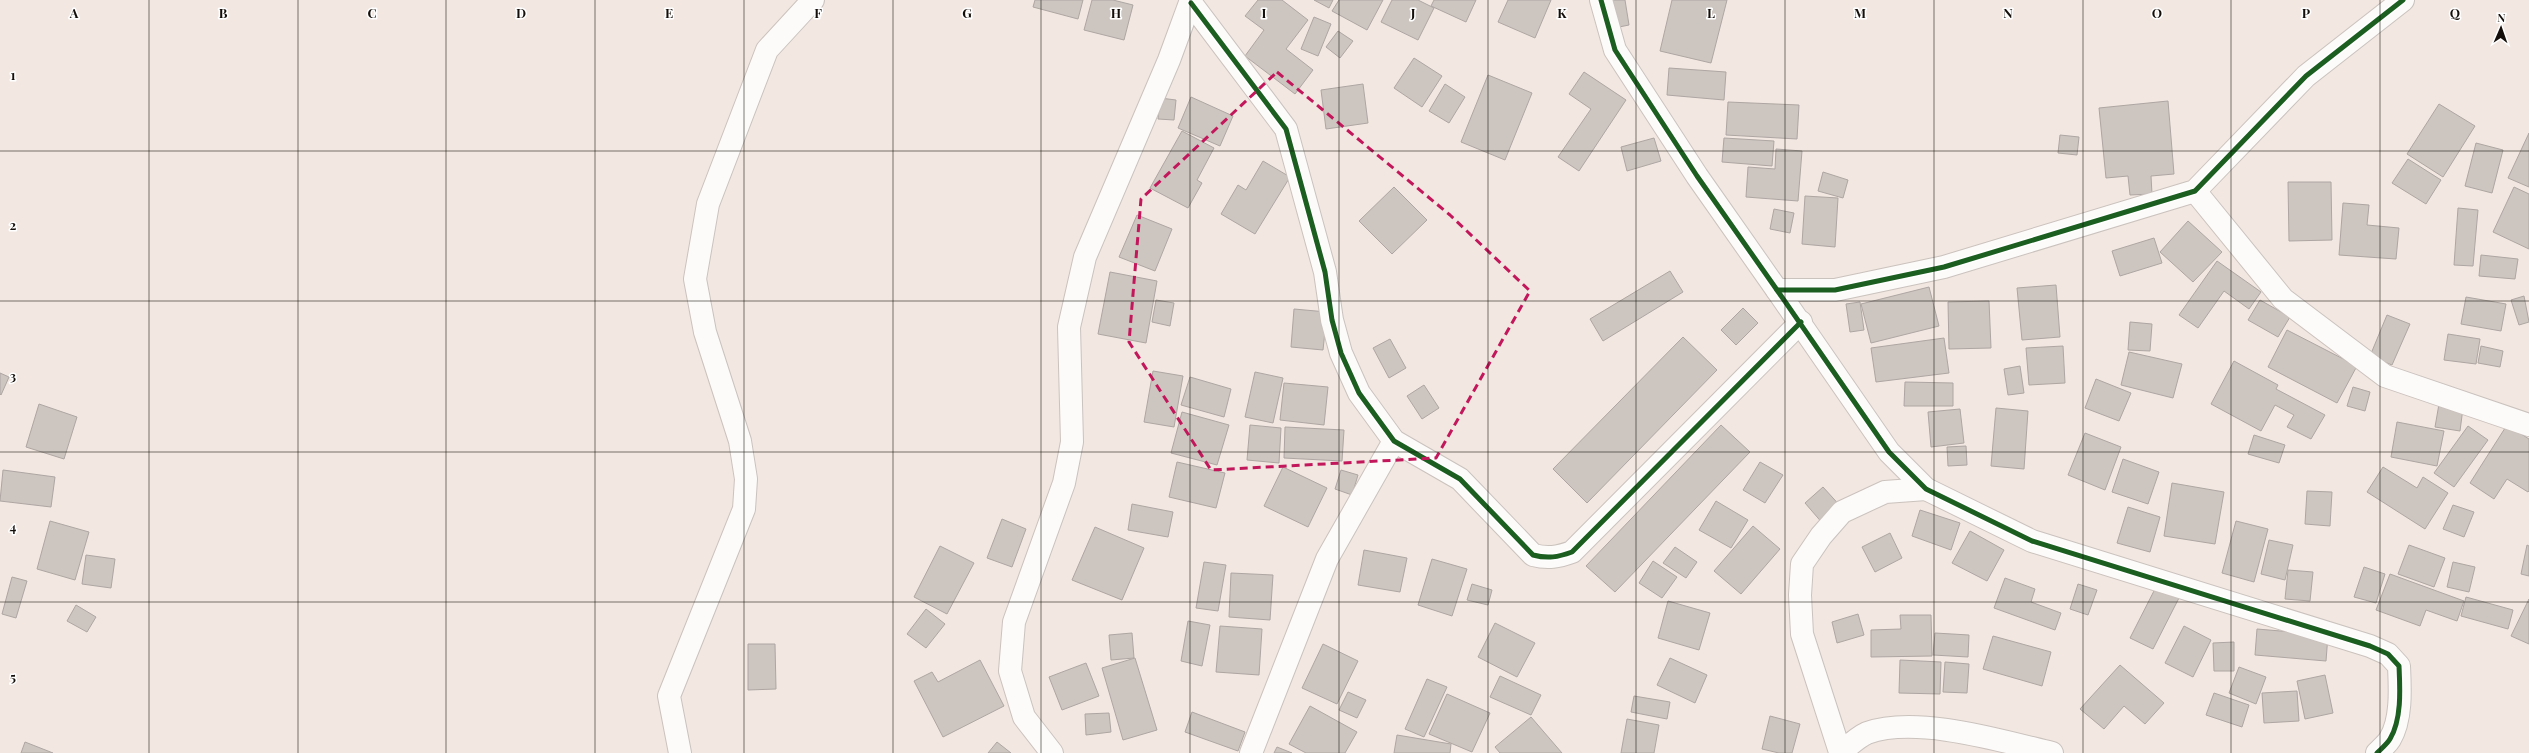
<svg xmlns="http://www.w3.org/2000/svg" width="2529" height="753" font-family="'Playfair Display',serif">
	<rect width="100%" height="100%" fill="#f2e7e1"/>
	<!-- building -->
	<g fill="#cdc5c0" stroke="#aea6a2">
		<polygon points="1035,0 1083,0 1078,19 1033,7"/>
		<polygon points="1092,0 1113,0 1133,5 1124,40 1084,30"/>
		<polygon points="1258,0 1282,0 1308,20 1286,49 1313,70 1295,94 1245,56 1264,30 1245,16"/>
		<polygon points="1314,0 1333,0 1329,8"/>
		<polygon points="1339,0 1383,0 1367,30 1332,11"/>
		<polygon points="1392,0 1418,0 1434,8 1418,40 1381,22"/>
		<polygon points="1434,0 1476,0 1466,22 1431,6"/>
		<polygon points="1508,0 1551,0 1535,38 1498,22"/>
		<polygon points="1604,0 1625,0 1629,25 1609,29"/>
		<polygon points="1672,0 1727,0 1711,63 1660,51"/>
		<polygon points="1314,17 1331,24 1318,56 1301,49"/>
		<polygon points="1338,31 1353,41 1340,58 1326,47"/>
		<polygon points="1414,58 1442,76 1422,107 1394,88"/>
		<polygon points="1669,68 1726,72 1724,100 1667,95"/>
		<polygon points="1584,72 1626,100 1579,171 1558,157 1591,109 1569,94"/>
		<polygon points="1488,75 1532,93 1505,160 1461,142"/>
		<polygon points="1363,84 1368,123 1326,129 1321,90"/>
		<polygon points="1445,84 1465,97 1449,123 1429,111"/>
		<polygon points="1191,97 1233,116 1220,146 1178,128"/>
		<polygon points="1160,98 1176,100 1174,120 1158,119"/>
		<polygon points="2168,101 2174,174 2151,176 2152,194 2130,195 2128,176 2106,178 2099,108"/>
		<polygon points="1728,102 1799,105 1797,139 1726,135"/>
		<polygon points="2439,104 2475,126 2443,177 2407,154"/>
		<polygon points="1182,131 1214,148 1197,180 1202,183 1188,208 1150,188"/>
		<polygon points="2529,133 2529,187 2508,178"/>
		<polygon points="2060,135 2079,137 2077,155 2058,153"/>
		<polygon points="1654,138 1661,161 1627,171 1621,147"/>
		<polygon points="1724,138 1774,141 1772,166 1722,162"/>
		<polygon points="2476,143 2503,150 2492,193 2465,186"/>
		<polygon points="1776,149 1802,151 1798,201 1746,197 1748,167 1775,169"/>
		<polygon points="2408,159 2441,180 2426,204 2392,183"/>
		<polygon points="1263,161 1290,177 1255,234 1221,214 1238,185 1246,190"/>
		<polygon points="1823,172 1848,180 1843,198 1818,191"/>
		<polygon points="2288,182 2331,182 2332,240 2289,241"/>
		<polygon points="1394,187 1427,220 1392,254 1359,221"/>
		<polygon points="2514,187 2529,194 2529,249 2493,232"/>
		<polygon points="1805,196 1838,198 1835,247 1802,244"/>
		<polygon points="2343,203 2369,205 2367,225 2399,228 2396,259 2339,255"/>
		<polygon points="2458,208 2478,210 2473,266 2454,265"/>
		<polygon points="1774,209 1794,213 1790,233 1770,229"/>
		<polygon points="1137,215 1172,229 1155,271 1119,257"/>
		<polygon points="2188,221 2222,252 2193,282 2160,252"/>
		<polygon points="2154,238 2162,263 2120,276 2112,251"/>
		<polygon points="2481,255 2518,259 2515,279 2479,276"/>
		<polygon points="2217,261 2261,292 2249,309 2224,291 2198,328 2179,315"/>
		<polygon points="1670,271 1683,292 1603,341 1590,319"/>
		<polygon points="1110,272 1157,281 1146,343 1098,334"/>
		<polygon points="2056,285 2060,337 2022,340 2017,288"/>
		<polygon points="1929,287 1939,326 1871,343 1861,304"/>
		<polygon points="2524,296 2529,322 2519,325 2511,300"/>
		<polygon points="2466,297 2506,304 2501,331 2461,324"/>
		<polygon points="1156,300 1174,303 1170,326 1152,322"/>
		<polygon points="2260,300 2290,317 2278,337 2248,320"/>
		<polygon points="1989,301 1991,348 1949,349 1948,302"/>
		<polygon points="1860,302 1864,330 1850,332 1846,304"/>
		<polygon points="1743,308 1758,323 1736,345 1721,330"/>
		<polygon points="1294,309 1327,312 1323,350 1291,347"/>
		<polygon points="2387,315 2410,324 2392,365 2370,356"/>
		<polygon points="2130,322 2152,324 2150,351 2128,350"/>
		<polygon points="2287,330 2357,366 2337,403 2268,367"/>
		<polygon points="2448,334 2480,339 2476,364 2444,360"/>
		<polygon points="1683,337 1717,370 1587,503 1553,469"/>
		<polygon points="1944,338 1949,373 1876,382 1871,348"/>
		<polygon points="1390,339 1406,368 1389,378 1373,348"/>
		<polygon points="2063,346 2065,383 2029,385 2026,348"/>
		<polygon points="2481,346 2503,351 2500,367 2478,363"/>
		<polygon points="2129,352 2182,364 2173,398 2121,385"/>
		<polygon points="2234,361 2278,385 2276,389 2325,415 2311,439 2287,427 2294,415 2275,405 2261,431 2211,404"/>
		<polygon points="2020,366 2024,393 2008,395 2004,369"/>
		<polygon points="1153,371 1183,376 1174,427 1144,422"/>
		<polygon points="1255,372 1283,378 1273,423 1245,417"/>
		<polygon points="0,373 9,377 1,395 0,394"/>
		<polygon points="1190,377 1231,389 1224,417 1181,405"/>
		<polygon points="2096,379 2131,393 2119,421 2085,408"/>
		<polygon points="1905,382 1953,383 1953,406 1904,406"/>
		<polygon points="1284,383 1328,387 1324,425 1280,420"/>
		<polygon points="1424,385 1439,408 1422,419 1407,396"/>
		<polygon points="2353,387 2370,392 2365,411 2347,406"/>
		<polygon points="39,404 77,417 64,459 26,447"/>
		<polygon points="2439,404 2463,408 2460,431 2435,427"/>
		<polygon points="1996,408 2028,411 2024,469 1991,466"/>
		<polygon points="1960,409 1964,443 1931,447 1928,412"/>
		<polygon points="1182,412 1229,425 1217,465 1171,453"/>
		<polygon points="2397,422 2444,431 2437,466 2391,457"/>
		<polygon points="1250,425 1281,428 1279,463 1247,460"/>
		<polygon points="1721,425 1750,452 1615,592 1586,566"/>
		<polygon points="2507,425 2529,439 2529,491 2528,492 2507,479 2494,499 2470,483"/>
		<polygon points="2468,426 2488,440 2454,487 2434,473"/>
		<polygon points="1285,427 1344,430 1342,461 1284,458"/>
		<polygon points="2085,433 2121,447 2105,490 2068,475"/>
		<polygon points="2254,435 2285,445 2279,463 2248,454"/>
		<polygon points="1966,446 1967,465 1948,466 1947,447"/>
		<polygon points="2123,459 2159,472 2148,504 2112,492"/>
		<polygon points="1177,462 1225,473 1216,508 1169,497"/>
		<polygon points="1760,462 1783,475 1765,503 1743,490"/>
		<polygon points="1283,467 1327,488 1308,527 1264,506"/>
		<polygon points="2383,467 2417,488 2423,477 2448,493 2425,529 2367,492"/>
		<polygon points="3,470 55,477 51,507 0,501"/>
		<polygon points="1341,470 1358,475 1352,495 1335,489"/>
		<polygon points="2172,483 2224,492 2215,544 2164,536"/>
		<polygon points="1823,487 1843,509 1824,525 1805,503"/>
		<polygon points="2307,491 2332,492 2330,526 2305,524"/>
		<polygon points="1716,501 1748,520 1731,548 1699,530"/>
		<polygon points="1132,504 1173,512 1168,537 1128,530"/>
		<polygon points="2453,505 2474,512 2464,537 2443,529"/>
		<polygon points="2128,507 2160,517 2150,552 2117,543"/>
		<polygon points="1920,510 1960,523 1951,550 1912,536"/>
		<polygon points="1002,519 1026,529 1012,567 987,558"/>
		<polygon points="50,521 89,532 75,580 37,569"/>
		<polygon points="2236,521 2268,529 2254,582 2222,573"/>
		<polygon points="1753,526 1780,549 1741,594 1714,571"/>
		<polygon points="1095,527 1144,548 1122,600 1072,580"/>
		<polygon points="1970,531 2004,550 1987,581 1952,563"/>
		<polygon points="1890,533 1902,558 1875,572 1862,547"/>
		<polygon points="2269,540 2293,545 2285,580 2261,574"/>
		<polygon points="2409,545 2445,558 2434,587 2398,574"/>
		<polygon points="2527,545 2529,546 2529,576 2521,574"/>
		<polygon points="940,546 974,563 947,614 914,597"/>
		<polygon points="1675,547 1697,562 1686,578 1663,563"/>
		<polygon points="1364,550 1407,558 1400,592 1358,585"/>
		<polygon points="86,555 115,559 111,588 82,584"/>
		<polygon points="1432,559 1467,569 1452,616 1418,605"/>
		<polygon points="1653,561 1677,577 1662,598 1639,583"/>
		<polygon points="1204,562 1226,565 1218,611 1196,608"/>
		<polygon points="2453,562 2475,567 2469,592 2447,587"/>
		<polygon points="2364,567 2385,574 2376,603 2354,597"/>
		<polygon points="2288,570 2313,572 2310,601 2285,599"/>
		<polygon points="1231,573 1273,575 1270,620 1229,617"/>
		<polygon points="2390,574 2464,601 2457,621 2426,610 2420,626 2376,610"/>
		<polygon points="12,577 27,581 16,618 2,614"/>
		<polygon points="2005,578 2035,589 2031,602 2061,613 2055,630 1994,608"/>
		<polygon points="1472,584 1492,590 1488,605 1467,600"/>
		<polygon points="2078,584 2097,590 2088,615 2070,609"/>
		<polygon points="2157,585 2180,596 2153,649 2130,638"/>
		<polygon points="2466,597 2513,610 2508,629 2461,616"/>
		<polygon points="2529,599 2529,644 2511,636"/>
		<polygon points="1668,601 1710,613 1699,650 1658,638"/>
		<polygon points="76,605 96,617 87,632 67,621"/>
		<polygon points="926,609 945,624 926,648 907,634"/>
		<polygon points="1858,614 1864,635 1837,643 1832,622"/>
		<polygon points="1900,615 1931,615 1932,656 1871,657 1871,630 1901,629"/>
		<polygon points="1188,621 1210,625 1202,666 1181,661"/>
		<polygon points="1495,623 1535,643 1517,677 1478,657"/>
		<polygon points="1220,626 1262,629 1259,675 1216,672"/>
		<polygon points="2184,626 2211,640 2193,677 2165,663"/>
		<polygon points="2257,629 2328,635 2326,661 2255,655"/>
		<polygon points="1132,633 1134,658 1111,660 1109,635"/>
		<polygon points="1935,633 1969,635 1968,657 1933,655"/>
		<polygon points="1993,636 2051,652 2042,686 1983,669"/>
		<polygon points="2234,642 2234,671 2214,671 2213,643"/>
		<polygon points="748,644 775,644 776,689 748,690"/>
		<polygon points="1323,644 1358,661 1337,704 1302,688"/>
		<polygon points="1135,658 1157,730 1123,740 1102,668"/>
		<polygon points="1670,658 1707,675 1695,703 1657,685"/>
		<polygon points="980,660 1004,706 943,737 914,681 932,672 938,682"/>
		<polygon points="1900,660 1941,662 1940,694 1899,693"/>
		<polygon points="1945,662 1969,664 1967,693 1943,692"/>
		<polygon points="1086,663 1099,696 1062,710 1049,677"/>
		<polygon points="2120,665 2164,703 2145,724 2124,706 2104,729 2080,709"/>
		<polygon points="2239,667 2266,677 2256,704 2229,693"/>
		<polygon points="2325,675 2333,713 2305,719 2297,681"/>
		<polygon points="1500,676 1541,695 1531,715 1490,697"/>
		<polygon points="1427,679 1447,687 1424,737 1405,729"/>
		<polygon points="2297,691 2299,721 2264,723 2262,693"/>
		<polygon points="1348,692 1366,700 1357,718 1339,710"/>
		<polygon points="2214,693 2249,705 2242,727 2206,715"/>
		<polygon points="1447,694 1490,713 1472,752 1429,734"/>
		<polygon points="1634,696 1670,702 1667,719 1631,712"/>
		<polygon points="1310,706 1357,732 1345,753 1306,753 1289,744"/>
		<polygon points="1192,712 1245,732 1238,751 1185,732"/>
		<polygon points="1109,713 1111,732 1086,735 1085,714"/>
		<polygon points="1770,716 1800,724 1792,753 1779,753 1762,749"/>
		<polygon points="1531,717 1562,753 1500,753 1495,747"/>
		<polygon points="1627,719 1659,725 1654,753 1621,753"/>
		<polygon points="1397,735 1451,744 1450,753 1394,753"/>
		<polygon points="25,742 53,753 21,753"/>
		<polygon points="997,742 1011,753 988,753"/>
		<polygon points="1277,747 1292,753 1274,753"/>
	</g>
	<g fill="none" stroke-linecap="round" stroke-linejoin="round">
		<defs>
			<g id="minor">
				<polyline points="1601,0 1615,50 1697,176 1777,290 1835,290 1944,267 2195,191 2306,76 2403,0"/>
				<path d="M1191,3L1286,129L1325,272L1332,320L1341,353L1359,393L1394,441L1460,479L1533,555C1548,559 1558,557 1572,552L1801,322"/>
				<polyline points="2195,191 2283,299 2385,376 2529,425"/>
				<path d="M1777,290L1889,452L1926,489L2032,541L2370,646L2388,654L2399,666C2400,688 2402,719 2390,739C2387,744 2381,749 2377,753"/>
				<polyline points="1840,752 1802,634 1800,595 1802,564 1821,536 1842,512 1885,492 1926,489"/>
				<polyline points="680,753 669,696 744,509 746,479 740,441 705,332 695,279 708,204 767,50 813,0"/>
				<polyline points="1052,753 1024,717 1010,671 1014,622 1064,483 1072,442 1069,327 1085,257 1169,60 1191,0"/>
				<polyline points="1251,753 1327,559 1394,441"/>
				<path d="M1840,753C1847,747 1858,737 1867,733C1916,715 2002,741 2052,753"/>
			</g>
		</defs>
		<!-- minor casing -->
		<use href="#minor" stroke="#cac2bd" stroke-width="24"/>
		<!-- minor -->
		<use href="#minor" stroke="#fdfbfa" stroke-width="22"/>
		<defs>
			<g id="cycleway">
				<polyline points="1601,0 1615,50 1697,176 1777,290 1835,290 1944,267 2195,191 2306,76 2403,0"/>
				<path d="M1191,3L1286,129L1325,272L1332,320L1341,353L1359,393L1394,441L1460,479L1533,555C1548,559 1558,557 1572,552L1801,322"/>
				<path d="M1777,290L1889,452L1926,489L2032,541L2370,646L2388,654L2399,666C2400,688 2402,719 2390,739C2387,744 2381,749 2377,753"/>
			</g>
		</defs>
		<!-- cycleway casing -->
		<use href="#cycleway" stroke="#fff" stroke-width="8"/>
		<!-- cycleway -->
		<use href="#cycleway" stroke="#1b5e20" stroke-width="5"/>
	</g>
	<!-- marked area -->
	<path fill="none" stroke="#c2185b" stroke-width="3" stroke-dasharray="8 5" stroke-linejoin="round" d="M1277,72L1450,215L1530,291L1436,458L1211,470L1129,342L1141,199Z"/>
	<!-- grid -->
	<path fill="none" stroke="#140e0a" stroke-width="1" stroke-opacity="0.55" d="M149,0V753M298,0V753M446,0V753M595,0V753M744,0V753M893,0V753M1041,0V753M1190,0V753M1339,0V753M1488,0V753M1636,0V753M1785,0V753M1934,0V753M2083,0V753M2231,0V753M2380,0V753M0,151H2529M0,301H2529M0,452H2529M0,602H2529"/>
	<g font-size="13" text-anchor="middle" font-weight="bold" fill="#140e0a" stroke="#fff" stroke-width="3" stroke-linejoin="round" paint-order="stroke">
		<text x="74" y="18">A</text>
		<text x="223" y="18">B</text>
		<text x="372" y="18">C</text>
		<text x="521" y="18">D</text>
		<text x="669" y="18">E</text>
		<text x="818" y="18">F</text>
		<text x="967" y="18">G</text>
		<text x="1116" y="18">H</text>
		<text x="1264" y="18">I</text>
		<text x="1413" y="18">J</text>
		<text x="1562" y="18">K</text>
		<text x="1711" y="18">L</text>
		<text x="1860" y="18">M</text>
		<text x="2008" y="18">N</text>
		<text x="2157" y="18">O</text>
		<text x="2306" y="18">P</text>
		<text x="2455" y="18">Q</text>
		<text x="13" y="80">1</text>
		<text x="13" y="230">2</text>
		<text x="13" y="381">3</text>
		<text x="13" y="532">4</text>
		<text x="13" y="682">5</text>
	</g>
	<!-- north arrow -->
	<g transform="translate(2501 28) rotate(2)" stroke="#ffffff" stroke-width="3" paint-order="stroke">
	<path d="M0-3L7 15L0 10L-7 15Z" fill="#140e0a"/>
	<text y="-6" font-size="11" font-weight="bold" text-anchor="middle" fill="#140e0a">N</text>
	</g>
</svg>
